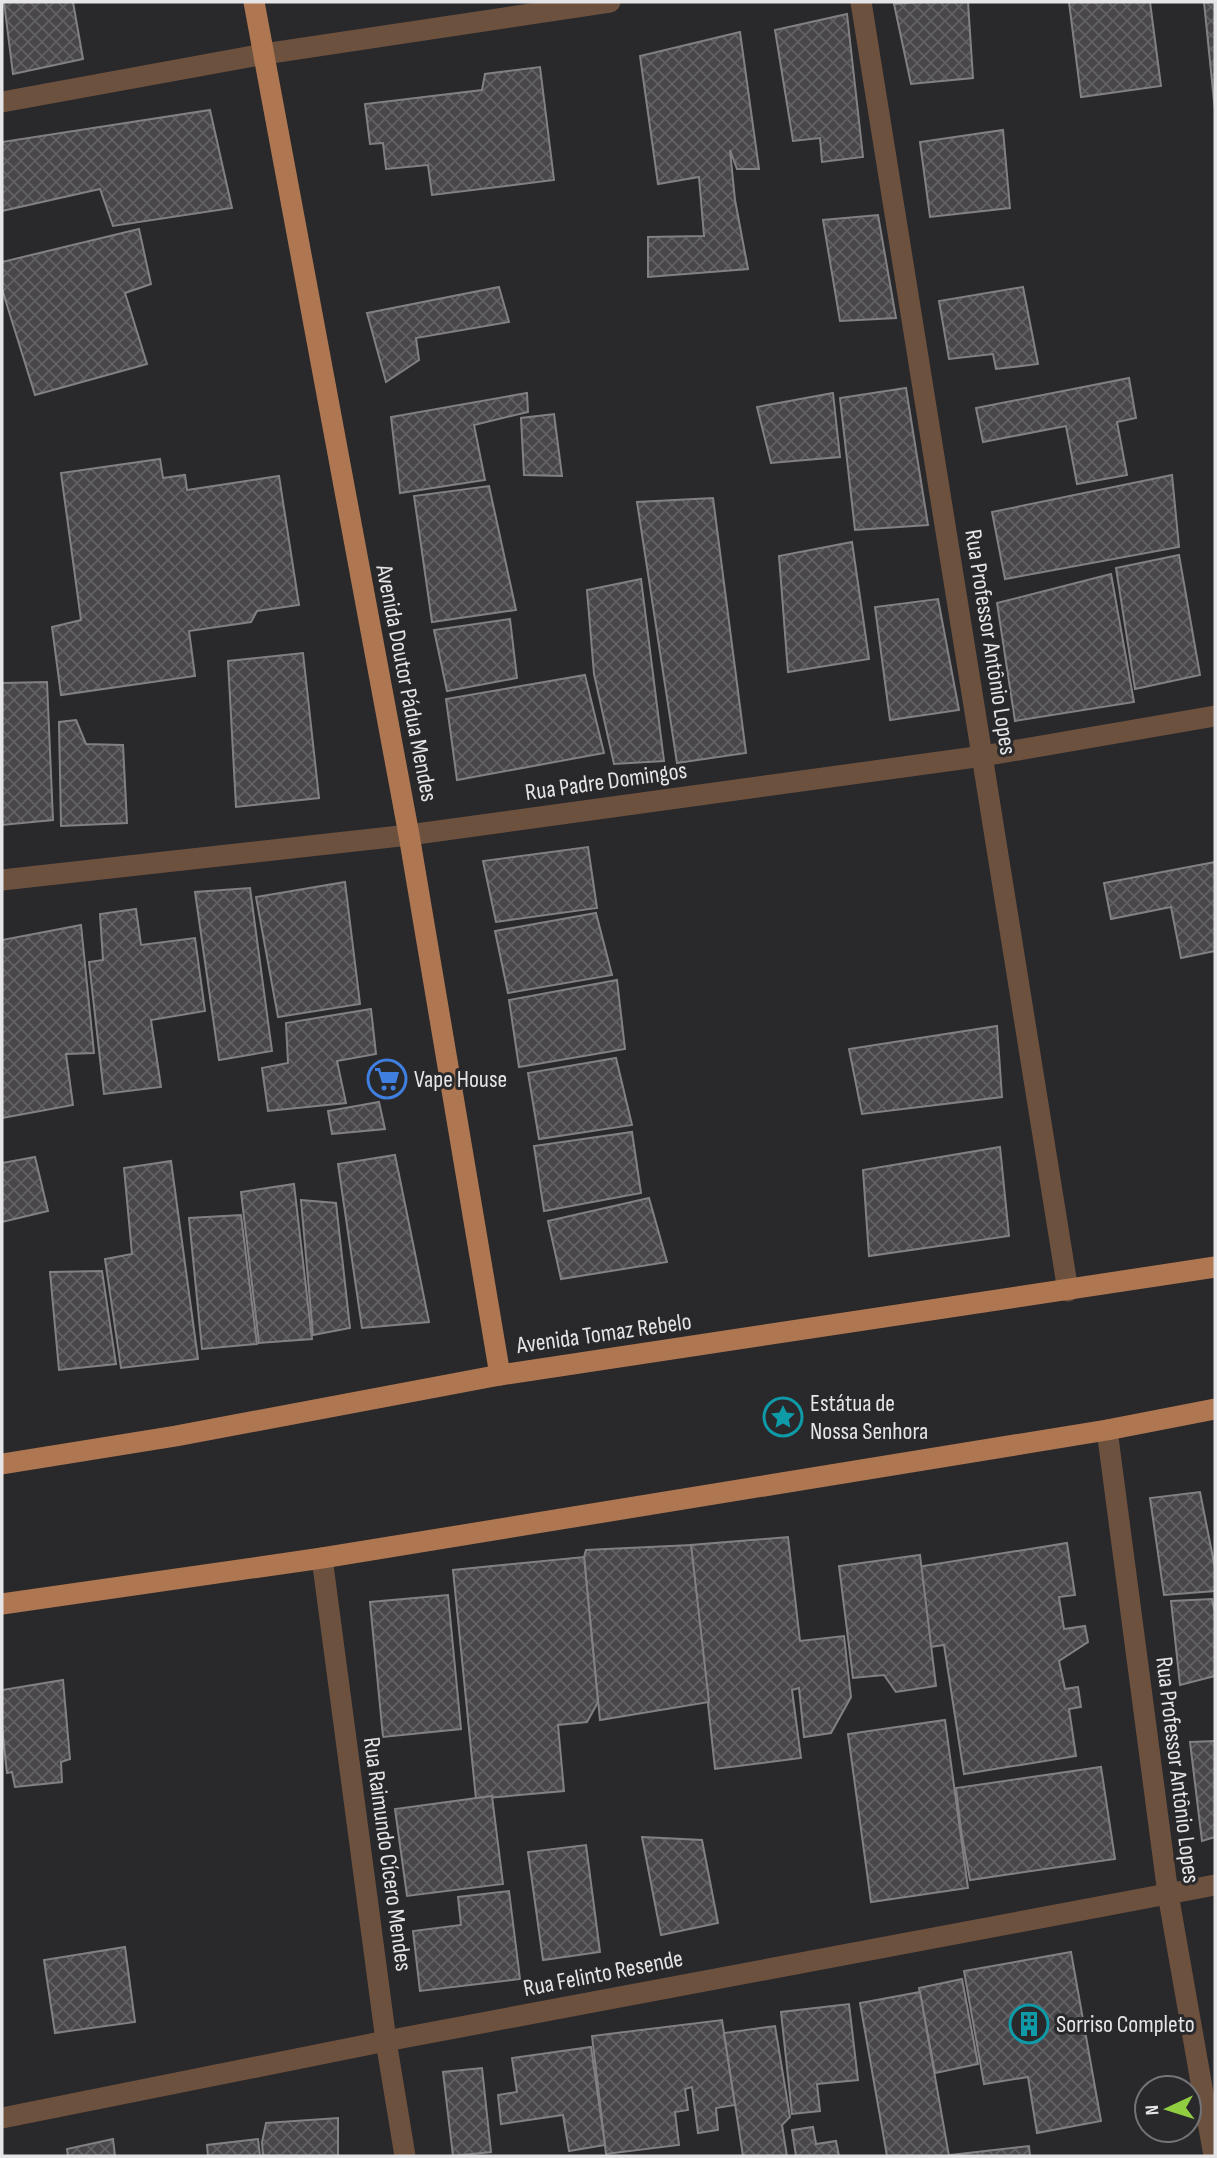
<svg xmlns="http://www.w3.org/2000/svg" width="1217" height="2158" font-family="'Sofia Sans Condensed',sans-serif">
	<defs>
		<pattern id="building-cross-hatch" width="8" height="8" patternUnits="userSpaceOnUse" patternTransform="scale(1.75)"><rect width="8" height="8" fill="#484649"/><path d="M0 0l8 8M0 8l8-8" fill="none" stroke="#626163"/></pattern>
	</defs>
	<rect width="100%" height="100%" fill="#29282b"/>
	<!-- building -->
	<g fill="url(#building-cross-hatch)" stroke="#828083" stroke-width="2">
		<polygon points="4,2 73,2 83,59 13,74"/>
		<polygon points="919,2 968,2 973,78 911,84 894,4"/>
		<polygon points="1069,2 1150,2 1161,86 1081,97"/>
		<polygon points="1204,2 1215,2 1215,111"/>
		<polygon points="847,14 863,157 822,162 820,138 793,141 775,30"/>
		<polygon points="740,32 759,169 737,169 730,150 735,200 748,269 648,277 648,237 704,236 699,177 658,184 640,56"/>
		<polygon points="540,67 554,180 432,195 428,165 386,169 383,143 370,144 365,104 482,90 485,74"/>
		<polygon points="210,110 232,208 113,226 100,189 2,211 2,142"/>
		<polygon points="1003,130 1010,208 930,217 920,142"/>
		<polygon points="878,215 896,318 840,321 823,220"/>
		<polygon points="139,229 151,284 125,293 147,364 35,395 2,289 2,262"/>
		<polygon points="499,287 509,322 416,338 419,360 386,382 367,313"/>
		<polygon points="1023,287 1038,364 996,369 993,354 949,359 939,301"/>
		<polygon points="1129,378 1136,418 1117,422 1127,475 1077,484 1066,426 983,442 976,408"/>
		<polygon points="906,388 928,525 855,530 840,398"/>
		<polygon points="527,393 528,412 474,425 485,480 400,493 391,417"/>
		<polygon points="833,393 840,457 771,463 757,407"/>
		<polygon points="554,414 562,476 524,475 521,418"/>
		<polygon points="160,459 163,478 185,475 187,490 279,476 299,605 257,611 251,622 189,631 195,676 61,695 52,627 81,620 61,473"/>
		<polygon points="1172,475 1179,547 1005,579 992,512"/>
		<polygon points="489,486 516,610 432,622 414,496"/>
		<polygon points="713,498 746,753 677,763 637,502"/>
		<polygon points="852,542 869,659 788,672 779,556"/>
		<polygon points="1179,555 1200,675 1135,689 1116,568"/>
		<polygon points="1111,574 1134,702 1015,721 997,603"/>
		<polygon points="641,579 664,761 614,764 594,674 587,590"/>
		<polygon points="938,599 959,710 890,720 875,607"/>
		<polygon points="510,619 517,678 447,691 434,630"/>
		<polygon points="303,653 319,798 236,807 228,661"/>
		<polygon points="585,675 604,753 457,780 446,699"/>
		<polygon points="47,682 53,820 2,825 2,683"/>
		<polygon points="76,720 86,744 123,745 127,823 61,826 59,722"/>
		<polygon points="588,847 597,908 496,922 483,861"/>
		<polygon points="1215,862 1215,951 1181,958 1171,907 1111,919 1104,883"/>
		<polygon points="345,882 360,1004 278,1017 256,897"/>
		<polygon points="250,888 272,1051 219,1060 195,892"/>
		<polygon points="136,909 141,945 195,938 205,1011 151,1020 161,1087 104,1094 89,962 103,960 100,914"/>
		<polygon points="596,913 612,975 508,993 495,931"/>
		<polygon points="81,925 94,1053 66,1054 73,1105 2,1118 2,940"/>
		<polygon points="617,980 625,1049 519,1067 509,1000"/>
		<polygon points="371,1009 376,1054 337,1061 346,1103 268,1111 262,1068 288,1063 286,1023"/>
		<polygon points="997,1026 1002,1097 862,1114 849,1049"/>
		<polygon points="616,1058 632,1125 539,1139 528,1073"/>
		<polygon points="379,1102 385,1129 332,1134 328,1111"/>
		<polygon points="632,1132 641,1193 544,1211 534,1146"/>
		<polygon points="1000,1147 1009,1236 869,1256 863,1170"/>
		<polygon points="395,1155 429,1322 362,1328 338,1164"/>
		<polygon points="35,1157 48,1211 2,1222 2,1163"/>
		<polygon points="171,1161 198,1359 121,1368 105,1259 132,1254 124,1168"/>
		<polygon points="294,1184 312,1339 259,1343 241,1192"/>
		<polygon points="649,1198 667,1262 561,1279 548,1221"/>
		<polygon points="301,1200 336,1203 350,1328 313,1335"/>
		<polygon points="241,1215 257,1344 202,1349 189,1218"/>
		<polygon points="102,1271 116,1364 59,1370 50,1272"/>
		<polygon points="1200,1492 1215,1568 1215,1591 1164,1595 1150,1498"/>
		<polygon points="788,1537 800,1641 844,1636 851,1697 831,1733 804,1737 799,1688 792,1690 801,1758 715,1769 691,1545"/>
		<polygon points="1067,1543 1075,1595 1059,1597 1064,1629 1085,1626 1088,1642 1059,1661 1065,1689 1078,1687 1081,1707 1069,1709 1076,1756 964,1774 944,1645 930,1647 917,1567"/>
		<polygon points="691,1545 709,1702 600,1720 584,1557 586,1550"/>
		<polygon points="920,1555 936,1686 896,1692 884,1675 853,1678 839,1566"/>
		<polygon points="584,1557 598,1702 587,1722 558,1725 564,1791 476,1799 453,1570"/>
		<polygon points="448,1595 461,1729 383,1737 370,1602"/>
		<polygon points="1212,1599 1215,1613 1215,1676 1180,1685 1171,1601"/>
		<polygon points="63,1680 70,1759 61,1762 62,1782 15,1787 12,1772 7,1773 2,1727 2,1690"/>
		<polygon points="945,1720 968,1888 871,1902 848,1734"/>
		<polygon points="1215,1741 1215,1837 1202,1841 1190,1742"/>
		<polygon points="1101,1767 1115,1859 970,1880 961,1830 956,1788"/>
		<polygon points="492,1796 503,1884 407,1896 395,1809"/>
		<polygon points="642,1837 702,1840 718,1923 661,1935"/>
		<polygon points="586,1845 600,1952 543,1960 528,1852"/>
		<polygon points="509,1891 520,1979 420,1991 413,1931 461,1925 458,1897"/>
		<polygon points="125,1947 135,2022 55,2033 44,1960"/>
		<polygon points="1071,1952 1101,2121 1037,2133 1028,2077 984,2084 964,1971"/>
		<polygon points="962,1979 978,2064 935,2073 919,1988"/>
		<polygon points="920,1992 949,2156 887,2156 860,2003"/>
		<polygon points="849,2004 858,2080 817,2084 820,2111 792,2114 781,2012"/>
		<polygon points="722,2020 735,2105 716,2108 718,2130 698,2133 692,2087 685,2089 688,2110 675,2112 679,2145 606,2154 592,2036"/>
		<polygon points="775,2026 790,2117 782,2125 787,2156 743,2156 724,2033"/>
		<polygon points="591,2047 605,2145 569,2151 563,2115 501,2124 498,2095 517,2092 512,2058"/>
		<polygon points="482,2068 491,2152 453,2156 443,2072"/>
		<polygon points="338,2118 338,2156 263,2156 262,2142 266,2123"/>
		<polygon points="813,2127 816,2144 836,2141 839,2156 796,2156 792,2130"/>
		<polygon points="113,2139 115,2156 68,2156 67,2149"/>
		<polygon points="258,2139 260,2156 208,2156 207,2145"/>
		<polygon points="1029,2146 1030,2156 951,2156 951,2155"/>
	</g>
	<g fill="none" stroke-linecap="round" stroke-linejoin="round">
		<!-- minor -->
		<g stroke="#6d513f" stroke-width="21">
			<polyline points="861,2 1068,1291"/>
			<polyline points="2,102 264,54 610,2"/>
			<polyline points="2,880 409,835 983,756 1215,716"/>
			<polyline points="1107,1430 1168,1894 1214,2156"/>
			<polyline points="322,1558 386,2041 405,2156"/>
			<polyline points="2,2118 386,2041 1215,1885"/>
		</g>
		<!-- major -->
		<g stroke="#af7751" stroke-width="21">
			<polyline points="254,2 409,835 500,1375"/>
			<polyline points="2,1464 176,1436 500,1375 1215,1267"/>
			<polyline points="2,1604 322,1558 1107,1430 1215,1409"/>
		</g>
	</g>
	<!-- icons -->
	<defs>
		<symbol id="supermarket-ring" viewBox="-11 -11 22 22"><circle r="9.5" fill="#29282b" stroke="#3f7fe0" stroke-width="1.5"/><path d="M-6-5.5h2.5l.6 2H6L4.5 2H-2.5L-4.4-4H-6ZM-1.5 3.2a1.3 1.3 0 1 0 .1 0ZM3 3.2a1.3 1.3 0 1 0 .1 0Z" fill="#3f7fe0"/></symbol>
		<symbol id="sight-ring" viewBox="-11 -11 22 22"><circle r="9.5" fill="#29282b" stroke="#0f9aa8" stroke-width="1.5"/><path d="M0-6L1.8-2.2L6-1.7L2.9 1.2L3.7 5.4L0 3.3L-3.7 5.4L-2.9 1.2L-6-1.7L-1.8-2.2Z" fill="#0f9aa8"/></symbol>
		<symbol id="building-ring" viewBox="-11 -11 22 22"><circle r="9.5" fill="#29282b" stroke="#0f9aa8" stroke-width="1.5"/><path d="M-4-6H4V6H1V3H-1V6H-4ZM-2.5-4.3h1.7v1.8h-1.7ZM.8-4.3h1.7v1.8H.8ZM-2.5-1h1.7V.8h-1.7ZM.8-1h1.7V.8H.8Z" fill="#0f9aa8"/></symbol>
	</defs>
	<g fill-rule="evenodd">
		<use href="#supermarket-ring" x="365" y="1057" width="44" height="44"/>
		<use href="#sight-ring" x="761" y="1395" width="44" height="44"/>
		<use href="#building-ring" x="1007" y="2002" width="44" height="44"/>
	</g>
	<g text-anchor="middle" stroke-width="6" stroke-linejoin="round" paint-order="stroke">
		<!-- street labels -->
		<g font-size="24" fill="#e5e4e6" stroke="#29282b">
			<text transform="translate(991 642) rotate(81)" y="8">Rua Professor Antônio Lopes</text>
			<text transform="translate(407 683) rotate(79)" y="8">Avenida Doutor Pádua Mendes</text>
			<text transform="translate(606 781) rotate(-8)" y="8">Rua Padre Domingos</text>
			<text transform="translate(604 1333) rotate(-8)" y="8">Avenida Tomaz Rebelo</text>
			<text transform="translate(1178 1770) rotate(83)" y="8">Rua Professor Antônio Lopes</text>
			<text transform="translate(388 1854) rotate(82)" y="8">Rua Raimundo Cícero Mendes</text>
			<text transform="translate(603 1973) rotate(-11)" y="8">Rua Felinto Resende</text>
		</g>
		<!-- poi labels -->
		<g font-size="24" fill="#e5e4e6" stroke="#29282b" text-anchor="start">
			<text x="414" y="1087">Vape House</text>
			<text x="810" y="1411">Estátua de<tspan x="810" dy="28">Nossa Senhora</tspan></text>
			<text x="1056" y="2032">Sorriso Completo</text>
		</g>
	</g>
	<!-- border -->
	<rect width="1217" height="2158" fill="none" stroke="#e5e4e6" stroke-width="7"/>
	<!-- north arrow -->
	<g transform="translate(1168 2109) rotate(266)"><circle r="33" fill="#29282b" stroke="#747376" stroke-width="2"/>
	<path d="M0-5L12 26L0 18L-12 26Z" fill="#90cd41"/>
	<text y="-10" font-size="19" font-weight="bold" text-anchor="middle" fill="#e5e4e6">N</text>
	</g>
</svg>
